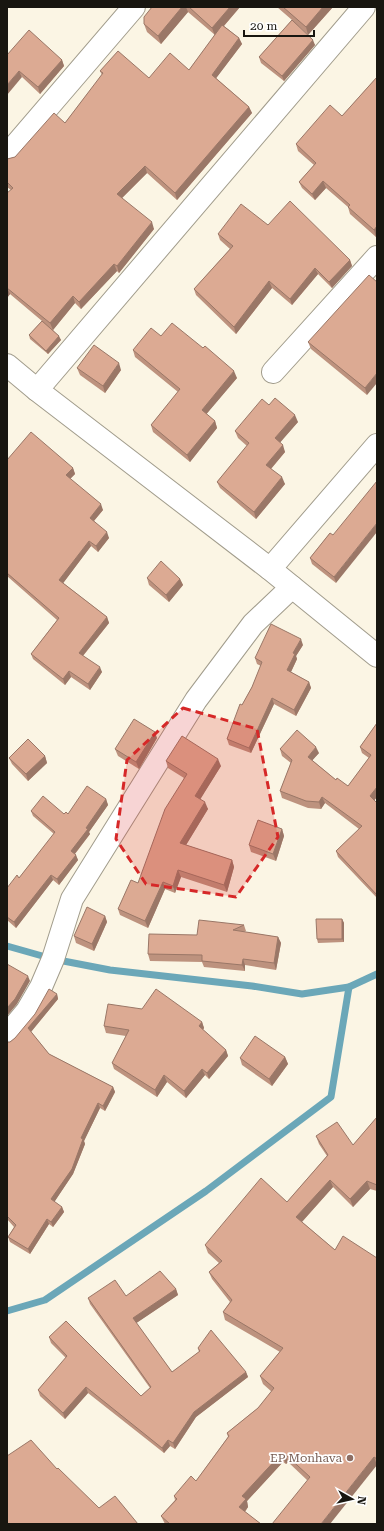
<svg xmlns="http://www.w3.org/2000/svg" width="384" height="1531" font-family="'Roboto Serif',serif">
	<rect width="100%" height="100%" fill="#fbf5e4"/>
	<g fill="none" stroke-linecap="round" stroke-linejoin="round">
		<!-- stream -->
		<g stroke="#6ba7b8" stroke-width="7">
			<polyline points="7,946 53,959 110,970 252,986 302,994 349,987 377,974"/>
			<polyline points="7,1311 45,1300 206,1191 331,1097 349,987"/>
		</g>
		<defs>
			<g id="minor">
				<polyline points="7,155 134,7"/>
				<polyline points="7,365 37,390 270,569 377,656"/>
				<polyline points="273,372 377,257"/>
				<polyline points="37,390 364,7"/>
				<polyline points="270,569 377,445"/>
				<polyline points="7,1035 27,1011 41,987 53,959 72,899 196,700 253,624 292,587"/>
			</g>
		</defs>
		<!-- minor casing -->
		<use href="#minor" stroke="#a19c8c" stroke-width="24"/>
		<!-- minor -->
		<use href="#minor" stroke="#fff" stroke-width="22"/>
	</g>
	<!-- wall -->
	<g fill="#bd927e">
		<polygon points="152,7 240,7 224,26 239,38 242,44 216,78 249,107 252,113 177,200 147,173 122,198 154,229 119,273 117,271 81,309 75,303 53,330 61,340 48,354 30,339 29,335 42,321 10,294 7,298 11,190 7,187 7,159 15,157 65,123 102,75 100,71 149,78 189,70 215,35 188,12 161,44 147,32 144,24"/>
		<polygon points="277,7 333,7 308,35 295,23 315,45 284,81 261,63 259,57 292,20"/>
		<polygon points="7,55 62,60 64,66 40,94 22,77"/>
		<polygon points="377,77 377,235 376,237 350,214 348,207 326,188 315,200 302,188 299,182 314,165 298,151 296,144 342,116"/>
		<polygon points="268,225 350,260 352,266 332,288 318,274 292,305 272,288 236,334 196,295 194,289 230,249 220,240 218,234"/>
		<polygon points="377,282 367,395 311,349 308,342"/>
		<polygon points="161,336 237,378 206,414 215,421 217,428 190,462 153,432 151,425 178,392 135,357 133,350"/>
		<polygon points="77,368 121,370 105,393 80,375"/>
		<polygon points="269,405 298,422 280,442 285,452 271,469 285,484 256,519 220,488 217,482 247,446 238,438 235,431"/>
		<polygon points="7,460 73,468 75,474 70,479 103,510 94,521 109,538 98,552 91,546 63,583 107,617 109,623 83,656 102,672 90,690 71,677 65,685 33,659 31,654 57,620 7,576"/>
		<polygon points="330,533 336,583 312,564 310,558"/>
		<polygon points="147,578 180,579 183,585 169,602 149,585"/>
		<polygon points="303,645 296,656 297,659 291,672 309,682 311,688 296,716 274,704 251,753 229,745 227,739 242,705 252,687 261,666 257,664 255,658"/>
		<polygon points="377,723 377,797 374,800 377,803 377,898 338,857 336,851 359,829 325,803 321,809 308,808 282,798 280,791 291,763 282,756 280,749 319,753 312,760 336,780 348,786 369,758 362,753 360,747"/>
		<polygon points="157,738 139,769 118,756 115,749"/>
		<polygon points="45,756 47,763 28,781 12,764 9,758"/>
		<polygon points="166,761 221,766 200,799 208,809 186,845 232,860 234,867 227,892 181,877 175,893 165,889 148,928 120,915 118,909 138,883 184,778 168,768"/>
		<polygon points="106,799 108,805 89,832 90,834 75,854 78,860 59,885 53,880 16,928 7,920 7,888 19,878 54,834 33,816 31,811 64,814 68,814"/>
		<polygon points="282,829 284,836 276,861 251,852 249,845"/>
		<polygon points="105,916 107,922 94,951 76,943 74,936"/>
		<polygon points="342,919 344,923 344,942 318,943 317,939"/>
		<polygon points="244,925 246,931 244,932 278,937 281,943 276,970 245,965 245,971 204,967 202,962 150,961 148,954 197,935"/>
		<polygon points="57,994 58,999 31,1032 49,1054 113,1087 115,1092 105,1111 100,1108 84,1141 85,1144 73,1174 54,1202 62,1207 64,1212 53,1227 49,1224 30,1254 10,1242 8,1237 14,1227 7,1219 7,1042 10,1042 15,1038"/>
		<polygon points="202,1022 204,1028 203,1030 226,1050 228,1056 209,1079 205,1075 186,1098 167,1082 157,1097 114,1069 112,1063 126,1036 106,1033 104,1026"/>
		<polygon points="285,1057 288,1064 272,1086 242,1065 240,1058"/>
		<polygon points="377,1117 377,1191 370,1189 353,1207 333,1187 302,1222 335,1250 377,1258 377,1465 307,1480 288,1462 286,1464 283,1462 247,1501 248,1507 245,1512 261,1524 165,1524 161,1516 175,1500 174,1496 196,1481 228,1437 227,1433 258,1408 272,1392 263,1384 260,1376 280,1352 225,1320 223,1312 230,1302 212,1279 209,1272 219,1263 208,1253 205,1245 287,1202 327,1156 319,1144 316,1136 353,1145"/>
		<polygon points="176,1289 178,1295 136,1323 172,1372 199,1352 198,1348 246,1372 248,1377 196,1417 175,1449 170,1446 164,1453 88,1393 65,1419 40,1396 38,1390 66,1358 51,1343 49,1337 141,1396 150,1388 90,1304 88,1298 126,1296"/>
	</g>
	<!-- shaded-wall -->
	<g fill="#9a7767">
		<polygon points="182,7 186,7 188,12 161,44 158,36"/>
		<polygon points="230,7 240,7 215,36 212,28"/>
		<polygon points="323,7 333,7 308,35 306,27"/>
		<polygon points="239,38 242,44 214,81 212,75"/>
		<polygon points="313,40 315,45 284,81 282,76"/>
		<polygon points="62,60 64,66 40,94 38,87"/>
		<polygon points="19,71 22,77 7,95 7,85"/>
		<polygon points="249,107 252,113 177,200 175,193"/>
		<polygon points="145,166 147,173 119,201 117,194"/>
		<polygon points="323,181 326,188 315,200 312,194"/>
		<polygon points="152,222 154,229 119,273 117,266"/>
		<polygon points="377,226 377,235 376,237 374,230"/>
		<polygon points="350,260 352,266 332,288 329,282"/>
		<polygon points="114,264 117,271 81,309 79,302"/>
		<polygon points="315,268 318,274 292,305 290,299"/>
		<polygon points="269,281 272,288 236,334 234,327"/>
		<polygon points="7,288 10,294 7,298"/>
		<polygon points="73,296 75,303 53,330 50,323"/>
		<polygon points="59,336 61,340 48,354 46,351"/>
		<polygon points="119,363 121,370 105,393 103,386"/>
		<polygon points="234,371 237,378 204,417 202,410"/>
		<polygon points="377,373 377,383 367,395 365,388"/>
		<polygon points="295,415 298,422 278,445 275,438"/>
		<polygon points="215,421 217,428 190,462 187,455"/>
		<polygon points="283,445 285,452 269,471 266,465"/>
		<polygon points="73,468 75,474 68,481 66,475"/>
		<polygon points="282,477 285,484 256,519 254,512"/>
		<polygon points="101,504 103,510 92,523 90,518"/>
		<polygon points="377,523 377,532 336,583 334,577"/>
		<polygon points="107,532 109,538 98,552 96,546"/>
		<polygon points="89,541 91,546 61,586 59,580"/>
		<polygon points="180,579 183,585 169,602 166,595"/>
		<polygon points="107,617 109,623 81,658 79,653"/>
		<polygon points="301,639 303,645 296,656 297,659 289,676 287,670 293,653"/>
		<polygon points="100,667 102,672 90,690 88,684"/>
		<polygon points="69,671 71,677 65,685 63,679"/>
		<polygon points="309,682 311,688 296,716 294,710"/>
		<polygon points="272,698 274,704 251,753 249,748"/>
		<polygon points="155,732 157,738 139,769 136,762"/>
		<polygon points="316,747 319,753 310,763 308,757"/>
		<polygon points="45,756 47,763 28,781 26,774"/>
		<polygon points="218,759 221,766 198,803 195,796"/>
		<polygon points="377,787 377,797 373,802 370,796"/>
		<polygon points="322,797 325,803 321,809 319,802"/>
		<polygon points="106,799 108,805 89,832 90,834 73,856 71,851 86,828"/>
		<polygon points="205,802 208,809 183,850 180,843"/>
		<polygon points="282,829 284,836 276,861 273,854"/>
		<polygon points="76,855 78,860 59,885 57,879"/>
		<polygon points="232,860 234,867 227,892 224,885"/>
		<polygon points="178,870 181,877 175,893 173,886"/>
		<polygon points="51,875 53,880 16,928 14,922"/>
		<polygon points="163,882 165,889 148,928 145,921"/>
		<polygon points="105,916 107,922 94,951 92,944"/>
		<polygon points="342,919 344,923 344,942 342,939"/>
		<polygon points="278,937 281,943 276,970 274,963"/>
		<polygon points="243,959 245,965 245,971 242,965"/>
		<polygon points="28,976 30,981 17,1004 7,1016 7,1008"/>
		<polygon points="57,994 58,999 30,1033 28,1028"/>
		<polygon points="202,1022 204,1028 201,1032 199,1026"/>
		<polygon points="226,1050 228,1056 209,1079 207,1073"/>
		<polygon points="285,1057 288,1064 272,1086 269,1079"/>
		<polygon points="202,1069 205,1075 186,1098 184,1091"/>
		<polygon points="164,1075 167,1082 157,1097 155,1090"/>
		<polygon points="113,1087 115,1092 105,1111 103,1106"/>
		<polygon points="98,1103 100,1108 84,1141 85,1144 73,1174 53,1204 51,1199 81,1138"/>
		<polygon points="330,1180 333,1187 299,1225 296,1217"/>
		<polygon points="367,1181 370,1189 353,1207 350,1199"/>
		<polygon points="62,1207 64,1212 53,1227 51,1222"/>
		<polygon points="47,1219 49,1224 30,1254 28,1249"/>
		<polygon points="176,1289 178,1295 135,1324 133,1318"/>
		<polygon points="246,1372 248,1377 196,1417 175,1449 173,1443 194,1412"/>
		<polygon points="86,1387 88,1393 65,1419 63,1413"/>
		<polygon points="168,1440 170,1446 164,1453 162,1448"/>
		<polygon points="281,1454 283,1462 247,1501 248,1507 242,1515 239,1507 242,1496"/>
		<polygon points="285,1454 288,1462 286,1464 283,1456"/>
		<polygon points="374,1457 377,1465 330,1524 321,1524"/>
	</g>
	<!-- building -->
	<g fill="#dcaa93" stroke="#9a7767">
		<polygon points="152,7 182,7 158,36 144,24 144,17"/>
		<polygon points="189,7 230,7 212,28"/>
		<polygon points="283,7 323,7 306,27"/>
		<polygon points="292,20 313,40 282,76 259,57"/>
		<polygon points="222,25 239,38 212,75 249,107 175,193 145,166 117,194 152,222 117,266 114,264 79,302 73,296 50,323 7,288 7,193 13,188 7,182 7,159 15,157 54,113 65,123 103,73 100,71 118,51 149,78 170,53 189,70"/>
		<polygon points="29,30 62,60 38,87 19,71 7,85 7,55"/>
		<polygon points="377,77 377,226 374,230 348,207 350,205 323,181 312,194 299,182 316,163 296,144 330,105 342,116"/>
		<polygon points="290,201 350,260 329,282 315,268 290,299 269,281 234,327 194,289 233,246 218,234 241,204 268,225"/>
		<polygon points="369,275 377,282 377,373 365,388 308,342"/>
		<polygon points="42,321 59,336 46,351 29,335"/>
		<polygon points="172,323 203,348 205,346 234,371 202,410 215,421 187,455 151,425 180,389 133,350 151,328 161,336"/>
		<polygon points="94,345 119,363 103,386 77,368"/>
		<polygon points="275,398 295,415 275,438 283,445 266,465 282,477 254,512 217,482 249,443 235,431 262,399 269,405"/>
		<polygon points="31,432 73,468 66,475 101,504 90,518 107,532 96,546 89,541 59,580 107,617 79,653 100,667 88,684 69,671 63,679 31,654 59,618 7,573 7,460"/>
		<polygon points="377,481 377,523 334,577 310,558 330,533 333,535"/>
		<polygon points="161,561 180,579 166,595 147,578"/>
		<polygon points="271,624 301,639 293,653 295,654 287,670 309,682 294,710 272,698 249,748 227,739 240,704 242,705 252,687 262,662 255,658"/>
		<polygon points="134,719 155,732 136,762 115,749"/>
		<polygon points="377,723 377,787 370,796 377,803 377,895 336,851 362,826 322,797 319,802 306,801 280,791 292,760 280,749 297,730 316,747 308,757 336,780 337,778 348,786 371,755 360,747"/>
		<polygon points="182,736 218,759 195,796 205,802 180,843 232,860 224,885 178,870 173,886 163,882 145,921 118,909 131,880 138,883 165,809 187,774 166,761"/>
		<polygon points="28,739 45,756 26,774 9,758"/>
		<polygon points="87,786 106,799 86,828 88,829 71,851 76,855 57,879 51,875 14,922 7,917 7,888 17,875 19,878 55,832 31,811 43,796 64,814 66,812 68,814"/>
		<polygon points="258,820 282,829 273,854 249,845"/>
		<polygon points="87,907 105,916 92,944 74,936"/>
		<polygon points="316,919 342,919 342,939 317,939"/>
		<polygon points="199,920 244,925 233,930 278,937 274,963 243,959 242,965 202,961 202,955 148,954 149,934 197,935"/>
		<polygon points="7,964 28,976 15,999 7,1008"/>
		<polygon points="49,989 57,994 28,1028 49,1054 113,1087 103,1106 98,1103 81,1138 83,1139 72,1169 51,1199 62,1207 51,1222 47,1219 28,1249 8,1237 16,1225 7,1216 7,1042 10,1042 15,1038 35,1014"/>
		<polygon points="156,989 202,1022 199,1026 226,1050 207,1073 202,1069 184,1091 164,1075 155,1090 112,1063 129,1030 104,1026 108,1004 142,1009"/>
		<polygon points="255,1036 285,1057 269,1079 240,1058"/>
		<polygon points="377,1117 377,1185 367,1181 350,1199 330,1180 296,1217 335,1250 343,1236 377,1258 377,1459 374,1457 321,1524 272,1524 310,1477 285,1454 283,1456 281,1454 242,1496 246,1499 239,1507 261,1524 170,1524 161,1516 177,1499 174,1496 191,1476 196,1481 229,1436 227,1433 258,1408 274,1388 260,1376 283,1348 223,1312 232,1300 209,1272 222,1261 205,1245 261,1178 287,1202 328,1155 316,1136 337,1122 353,1145"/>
		<polygon points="160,1271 176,1289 133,1318 172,1372 200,1351 198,1348 211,1330 246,1372 194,1412 173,1443 168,1440 162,1448 86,1387 63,1413 38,1390 67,1356 49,1337 66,1321 141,1396 151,1387 88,1298 115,1280 126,1296"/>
		<polygon points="31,1440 57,1469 58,1468 99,1508 115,1496 138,1524 7,1524 7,1456"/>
	</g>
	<!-- marked area -->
	<path fill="#d62828" fill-opacity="0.2" stroke="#d62828" stroke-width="3" stroke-dasharray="8 5" stroke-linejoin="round" d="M183,708L257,729L278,837L236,897L146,884L116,839L127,760Z"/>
	<!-- markers -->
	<circle fill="#8d6e63" stroke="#fff" stroke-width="1.5" cx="350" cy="1458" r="4"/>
	<g text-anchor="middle" stroke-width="3.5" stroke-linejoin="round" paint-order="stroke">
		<!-- education labels -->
		<g font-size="12" fill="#785e54" stroke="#fff" text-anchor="end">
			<text x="342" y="1462">EP Monhava</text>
		</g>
	</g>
	<!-- border -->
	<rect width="384" height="1531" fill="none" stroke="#181610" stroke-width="16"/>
	<!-- north arrow -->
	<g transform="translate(352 1499) rotate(98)" stroke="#ffffff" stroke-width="3" paint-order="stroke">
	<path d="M0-3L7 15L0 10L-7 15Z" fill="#181610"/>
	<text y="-6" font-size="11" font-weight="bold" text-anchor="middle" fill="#181610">N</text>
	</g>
	<!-- scale -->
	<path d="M244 30v6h70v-6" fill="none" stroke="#181610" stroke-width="2"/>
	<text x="250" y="30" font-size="12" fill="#181610" stroke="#ffffff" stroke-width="3" paint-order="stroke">20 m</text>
</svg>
